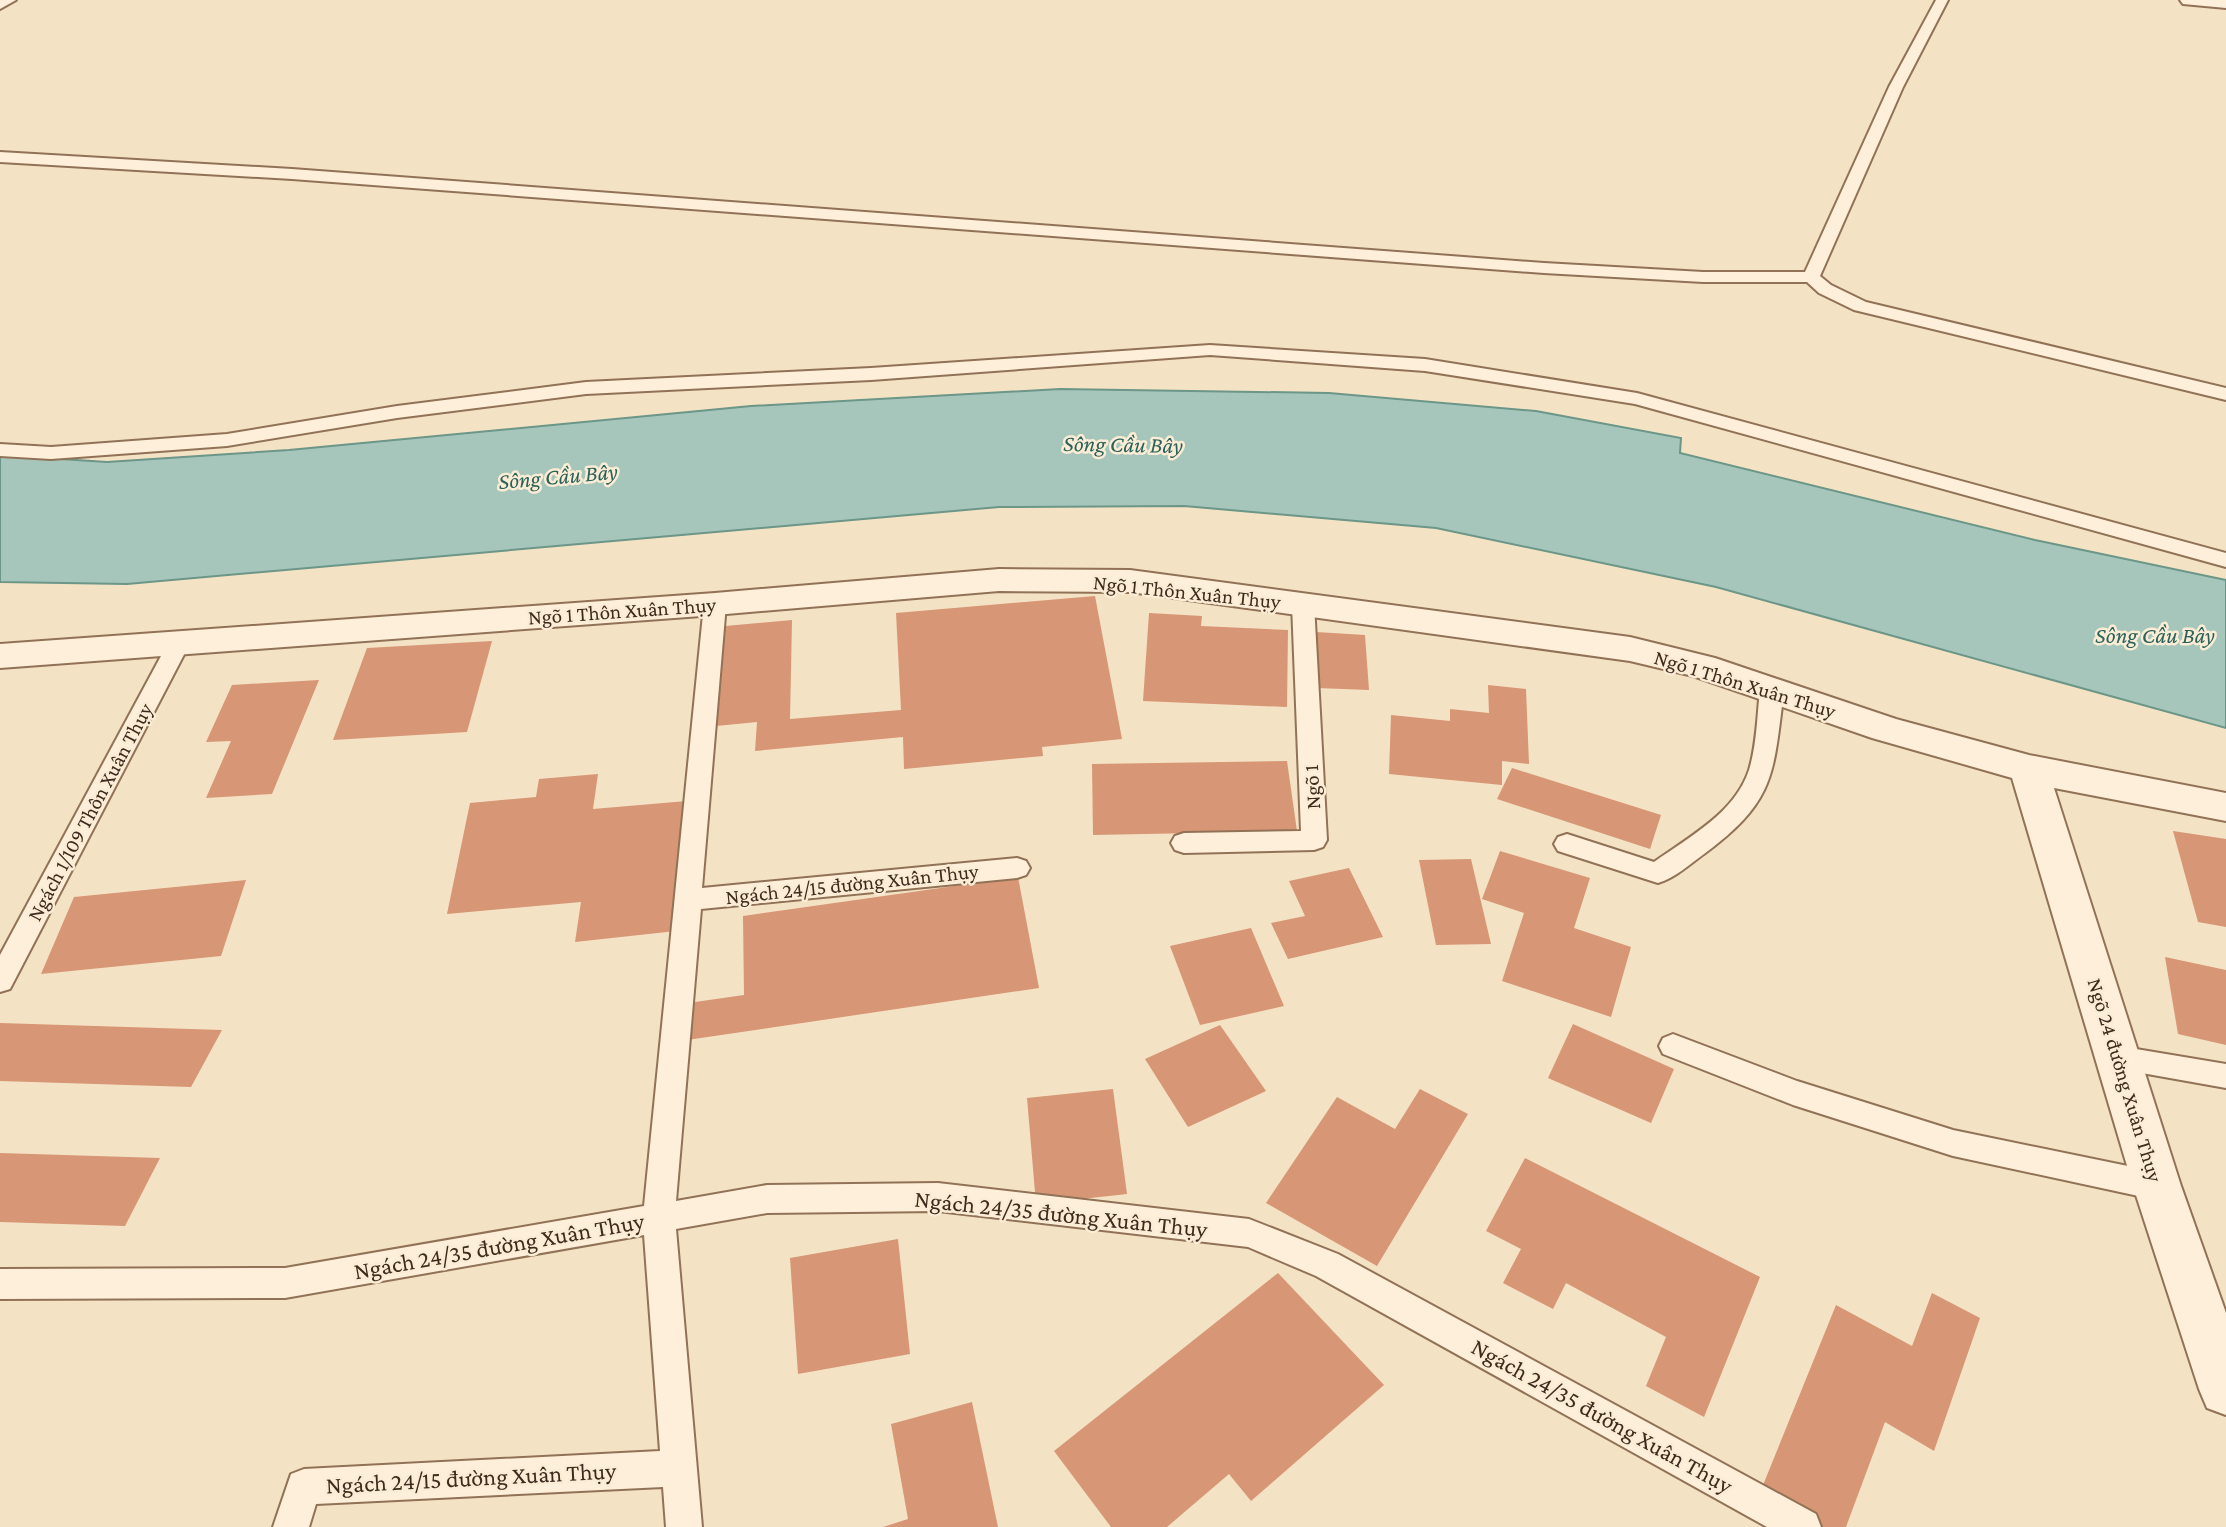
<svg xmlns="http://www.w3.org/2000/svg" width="2226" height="1527" font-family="'Crimson Pro',serif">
	<rect width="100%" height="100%" fill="#f4e2c4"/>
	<!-- water -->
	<polygon fill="#a6c6bb" stroke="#6b9688" stroke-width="2" points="1060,389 1329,393 1536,411 1681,438 1680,453 2035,540 2226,580 2226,728 1716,587 1436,528 1184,506 999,507 127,584 0,582 0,455 107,462 289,450 751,406"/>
	<!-- building -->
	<g fill="#d79675">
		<polygon points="1095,596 1122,739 1042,747 1043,756 904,769 903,737 755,751 757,722 706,727 714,627 792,620 790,719 901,710 896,613"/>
		<polygon points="1149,613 1202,616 1201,626 1288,630 1287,707 1143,701"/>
		<polygon points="1316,632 1365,635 1369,690 1317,688"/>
		<polygon points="492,641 467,732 333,740 367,648"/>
		<polygon points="319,680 272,794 206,798 231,741 206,742 232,685"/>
		<polygon points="1488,685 1526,689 1529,764 1502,761 1502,785 1389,774 1391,715 1450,721 1450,709 1489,713"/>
		<polygon points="1287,761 1297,831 1093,835 1092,764"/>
		<polygon points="1512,768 1661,815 1650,849 1497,799"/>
		<polygon points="598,774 593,809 687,801 676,931 575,942 581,902 447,914 470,803 536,797 539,779"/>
		<polygon points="2173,831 2226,839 2226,927 2198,922"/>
		<polygon points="1500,851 1590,878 1574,928 1631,947 1611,1017 1502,981 1524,913 1482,899"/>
		<polygon points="1471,859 1491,944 1436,945 1419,860"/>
		<polygon points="1349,868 1383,937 1288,959 1271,923 1305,916 1289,881"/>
		<polygon points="1018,877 1039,988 687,1040 688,1003 744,995 743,916"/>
		<polygon points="246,880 221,956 41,974 74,897"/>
		<polygon points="1251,928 1284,1006 1200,1025 1170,946"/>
		<polygon points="2165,957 2226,970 2226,1045 2178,1034"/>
		<polygon points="0,1023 222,1030 191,1087 0,1081"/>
		<polygon points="1573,1024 1674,1069 1651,1123 1548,1078"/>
		<polygon points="1220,1025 1266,1091 1188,1127 1145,1059"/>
		<polygon points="1113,1089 1127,1194 1036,1204 1027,1098"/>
		<polygon points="1420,1089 1468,1114 1377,1266 1266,1203 1337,1097 1395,1129"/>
		<polygon points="0,1153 160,1158 125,1226 0,1222"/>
		<polygon points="1525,1158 1760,1277 1704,1417 1646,1386 1666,1337 1566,1283 1553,1309 1503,1283 1521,1249 1486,1231"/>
		<polygon points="898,1239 910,1354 798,1374 790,1258"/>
		<polygon points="1278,1273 1384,1385 1251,1501 1229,1474 1167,1527 1111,1527 1054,1451"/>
		<polygon points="1932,1293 1980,1318 1934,1451 1885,1422 1846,1527 1822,1527 1761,1490 1836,1305 1912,1346"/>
		<polygon points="972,1402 998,1527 883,1527 908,1519 891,1424"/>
	</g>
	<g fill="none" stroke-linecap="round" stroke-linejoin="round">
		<defs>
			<g id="lane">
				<polygon points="0,0 16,0 0,9"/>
				<polygon points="1936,0 1948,0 1903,87 1820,276 1831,285 1866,302 2226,388 2226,400 1854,310 1819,293 1807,282 1703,282 1544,273 292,179 0,162 0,152 292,169 1544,263 1703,272 1805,272 1889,87"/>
				<polygon points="1210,345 1425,359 1637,393 2226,553 2226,567 1635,404 1425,371 1210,355 871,380 586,394 397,418 227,446 51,459 0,456 0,444 51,447 227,434 397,406 586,382 871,368"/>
				<polygon points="715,597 723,599 726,604 702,888 1017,858 1026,861 1030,868 1026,875 1017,878 701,909 676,1201 767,1185 938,1183 1249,1219 1338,1254 1816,1514 1821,1527 1767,1527 1316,1276 1248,1247 938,1211 767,1213 676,1229 702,1527 666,1527 663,1487 316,1504 309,1527 273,1527 291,1474 304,1469 660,1451 644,1235 285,1298 0,1299 0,1269 285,1268 644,1206 704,604 707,599"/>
				<polygon points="1303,597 1311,599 1314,604 1327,840 1323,847 1314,850 1184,853 1175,850 1171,843 1175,836 1184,833 1301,831 1292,604 1295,599"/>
				<polygon points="179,636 187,638 190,643 10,989 0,992 0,955 168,643 171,638"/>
				<path d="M1772,682L1780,684L1784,690C1773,773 1777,800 1704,854C1690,864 1675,878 1658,883L1558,851L1554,844L1558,837L1567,834L1654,862C1689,837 1735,813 1749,770C1757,744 1757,716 1760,690L1764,684Z"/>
				<polygon points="1673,1034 1797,1081 1953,1130 2157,1172 2168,1176 2172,1186 2168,1196 2157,1200 1953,1156 1793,1105 1663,1054 1659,1046 1663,1038"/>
				<polygon points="2118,1046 2226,1064 2226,1088 2108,1067 2103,1058 2108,1049"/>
			</g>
			<g id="street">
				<polygon points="2180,0 2226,0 2226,8 2183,4"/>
				<polygon points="999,569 1130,570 1630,637 1715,658 1896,719 2029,755 2226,793 2226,821 2054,788 2181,1186 2226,1313 2226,1415 2207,1408 2199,1389 2133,1186 2012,778 1872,738 1693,676 1630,661 1130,592 999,591 715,615 0,668 0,644 715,593"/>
			</g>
		</defs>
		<!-- lane casing -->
		<use href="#lane" stroke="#917257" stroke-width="4"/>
		<!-- street casing -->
		<use href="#street" stroke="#917257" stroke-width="4"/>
		<!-- lane -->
		<use href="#lane" fill="#fdefd9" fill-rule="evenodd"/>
		<!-- street -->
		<use href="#street" fill="#fdefd9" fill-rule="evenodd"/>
	</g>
	<g text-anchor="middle" stroke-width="5" stroke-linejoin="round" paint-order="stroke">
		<!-- street labels -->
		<g font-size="21" fill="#3f2b1d" stroke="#faecd5">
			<text transform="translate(1187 592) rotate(6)" y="7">Ngõ 1 Thôn Xuân Thụy</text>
			<text transform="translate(622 611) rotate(-4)" y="7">Ngõ 1 Thôn Xuân Thụy</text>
			<text transform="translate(1745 684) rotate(17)" y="7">Ngõ 1 Thôn Xuân Thụy</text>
			<text transform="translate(1312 787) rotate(-93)" y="7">Ngõ 1</text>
			<text transform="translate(90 812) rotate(-62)" y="7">Ngách 1/109 Thôn Xuân Thụy</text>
			<text transform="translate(852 884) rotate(-6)" y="7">Ngách 24/15 đường Xuân Thụy</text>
			<text transform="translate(2125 1080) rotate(73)" y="7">Ngõ 24 đường Xuân Thụy</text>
		</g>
		<!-- water labels -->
		<g font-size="23" font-style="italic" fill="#2a615a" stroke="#faecd5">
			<text transform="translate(1123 444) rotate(1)" y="8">Sông Cầu Bây</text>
			<text transform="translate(558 476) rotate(-5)" y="8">Sông Cầu Bây</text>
			<text x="2155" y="643">Sông Cầu Bây</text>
		</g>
		<!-- near-street labels -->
		<g font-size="24" fill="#3f2b1d" stroke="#faecd5">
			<text transform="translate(1061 1214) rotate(6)" y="8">Ngách 24/35 đường Xuân Thụy</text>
			<text transform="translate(499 1246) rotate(-10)" y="8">Ngách 24/35 đường Xuân Thụy</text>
			<text transform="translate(1602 1416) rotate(29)" y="8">Ngách 24/35 đường Xuân Thụy</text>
			<text transform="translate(471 1478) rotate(-3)" y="8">Ngách 24/15 đường Xuân Thụy</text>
		</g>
	</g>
</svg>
